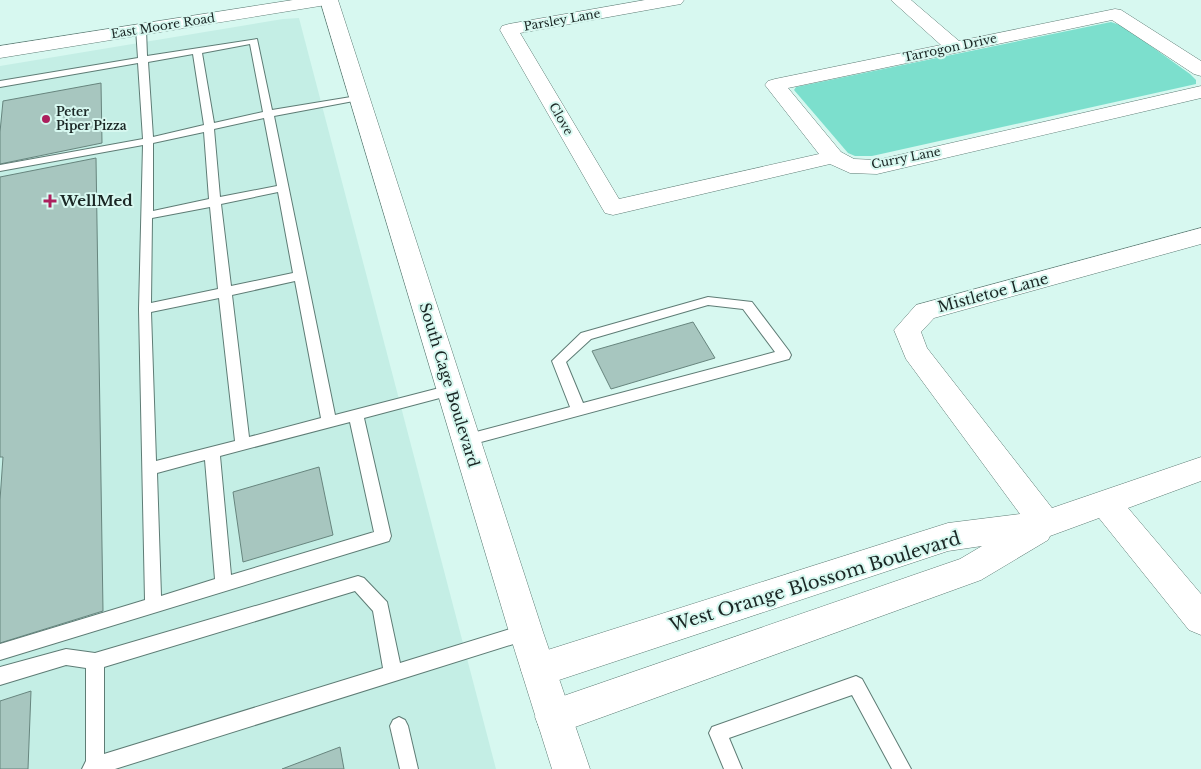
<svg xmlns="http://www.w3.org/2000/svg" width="1201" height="769" font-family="'Libre Baskerville',serif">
	<rect width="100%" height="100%" fill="#d7f8f0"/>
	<!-- built -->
	<polygon fill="#c4eee5" points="299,18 496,769 0,769 0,66 283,19"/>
	<!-- green -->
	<polygon fill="#7cdfcd" points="1111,22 1123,26 1190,74 1196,80 1196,84 872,156 855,156 848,153 794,90 796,87"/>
	<!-- building -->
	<g fill="#a7c6bf" stroke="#67857e">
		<polygon points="101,83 102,143 0,164 0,132 3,101"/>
		<polygon points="96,158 103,611 0,643 0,500 3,457 0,457 0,177"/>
		<polygon points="693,322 715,358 611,389 592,351"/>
		<polygon points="319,467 333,535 243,562 233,492"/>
		<polygon points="31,691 28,769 0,769 0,701"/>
		<polygon points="340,747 344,769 282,769"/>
	</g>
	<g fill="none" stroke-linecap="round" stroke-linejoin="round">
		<defs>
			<g id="service">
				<path d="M141,26L146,29L147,56L257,39L272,110L363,95L364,97L359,100L274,116L335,415L451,385L456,386L458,390L456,394L451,395L364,418L391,536L389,541L0,660V644L145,600L139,309L143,145L0,171V165L143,139L138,63L0,87V81L138,58L136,29ZM250,44L263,112L214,123L202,53ZM193,54L204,125L153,137L148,62ZM264,118L277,186L220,197L214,129ZM204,132L209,199L153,211V143ZM278,192L293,273L231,286L221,204ZM210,207L218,289L151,303L152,218ZM295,281L321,418L249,437L232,295ZM219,298L235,441L156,461L151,312ZM350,422L374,532L231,575L220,456ZM205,460L215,579L161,596L157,473Z"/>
				<path d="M708,297L752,302L789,351L791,355L789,359L466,446L461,444L459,440L461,436L570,407L552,361L581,333ZM708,305L743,309L775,352L583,403L566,362L591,339Z"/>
				<path d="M358,576L364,578L387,602L400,663L526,624L532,626L534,632L532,638L526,640L115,769H82L86,761V668L66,665L0,685V667L66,649L95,653ZM355,591L373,611L383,668L104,754V667Z"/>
				<polygon points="856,676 862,679 911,769 892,769 852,695 729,738 742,769 724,769 709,733 712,727"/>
				<polygon points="399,717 405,720 408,726 418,769 400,769 390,726 393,720"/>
			</g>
			<g id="minor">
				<polygon points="645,0 684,0 681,4 675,5 520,33 619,199 819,154 765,85 768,81 775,79 941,45 891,0 911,0 959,41 1115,9 1121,10 1201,61 1201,76 1194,74 1112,20 788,88 841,152 854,159 877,160 1201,86 1201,98 877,174 850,173 830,164 613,215 605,213 602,208 500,30 502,26 509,24"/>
				<polygon points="1201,228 1201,244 934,318 921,332 927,348 1052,508 1201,457 1201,481 1128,508 1201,594 1201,635 1189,630 1099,518 1050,536 1048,540 981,580 553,735 540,730 535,717 540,704 960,559 982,546 948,551 538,687 526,682 521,670 526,658 538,653 948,523 1020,514 906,359 894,330 916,305"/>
			</g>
			<polygon id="tertiary" points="293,0 335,0 332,4 326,5 0,58 0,46"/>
			<polygon id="primary" points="320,0 338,0 543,632 590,769 552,769 509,632"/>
		</defs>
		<!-- service casing -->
		<use href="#service" stroke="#5e7c75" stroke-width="2"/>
		<!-- minor casing -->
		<use href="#minor" stroke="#5e7c75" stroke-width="1"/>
		<!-- tertiary casing -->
		<use href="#tertiary" stroke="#5e7c75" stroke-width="1"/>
		<!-- primary casing -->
		<use href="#primary" stroke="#5e7c75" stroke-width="1"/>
		<!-- service -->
		<use href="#service" fill="#fff" fill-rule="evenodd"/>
		<!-- minor -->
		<use href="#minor" fill="#fff" fill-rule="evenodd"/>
		<!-- tertiary -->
		<use href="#tertiary" fill="#fff" fill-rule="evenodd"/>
		<!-- primary -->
		<use href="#primary" fill="#fff" fill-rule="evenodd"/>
	</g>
	<!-- markers -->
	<g fill="#ac1f5d" stroke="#d7f8f0" stroke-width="2">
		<circle cx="46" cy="119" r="5"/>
		<path d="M47.5 193.5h5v5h5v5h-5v5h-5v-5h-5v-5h5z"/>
	</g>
	<g text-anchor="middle" stroke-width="4" stroke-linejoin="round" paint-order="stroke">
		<!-- far-street labels -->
		<g font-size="12" fill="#1a2624" stroke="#d7f8f0">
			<text transform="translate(562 20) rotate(-10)" y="4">Parsley Lane</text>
			<text transform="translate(163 26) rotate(-9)" y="4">East Moore Road</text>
			<text transform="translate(950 48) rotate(-12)" y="4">Tarrogon Drive</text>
			<text transform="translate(561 119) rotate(60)" y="4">Clove</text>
			<text transform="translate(906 158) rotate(-11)" y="4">Curry Lane</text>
		</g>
		<!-- far-poi labels -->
		<g font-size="12" font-weight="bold" fill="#1a2624" stroke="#d7f8f0" text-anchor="start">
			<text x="56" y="116">Peter<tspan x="56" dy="14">Piper Pizza</tspan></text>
		</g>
		<!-- poi labels -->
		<g font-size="15" font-weight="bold" fill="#1a2624" stroke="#d7f8f0" text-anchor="start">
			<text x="60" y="206">WellMed</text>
		</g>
		<!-- street labels -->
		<g font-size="15" fill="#1a2624" stroke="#d7f8f0">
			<text transform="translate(993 293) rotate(-15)" y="5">Mistletoe Lane</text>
			<text transform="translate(449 385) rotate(73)" y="5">South Cage Boulevard</text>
		</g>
		<!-- near-street labels -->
		<g font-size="18" fill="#1a2624" stroke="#d7f8f0">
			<text transform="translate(815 582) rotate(-17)" y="6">West Orange Blossom Boulevard</text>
		</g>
	</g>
</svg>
